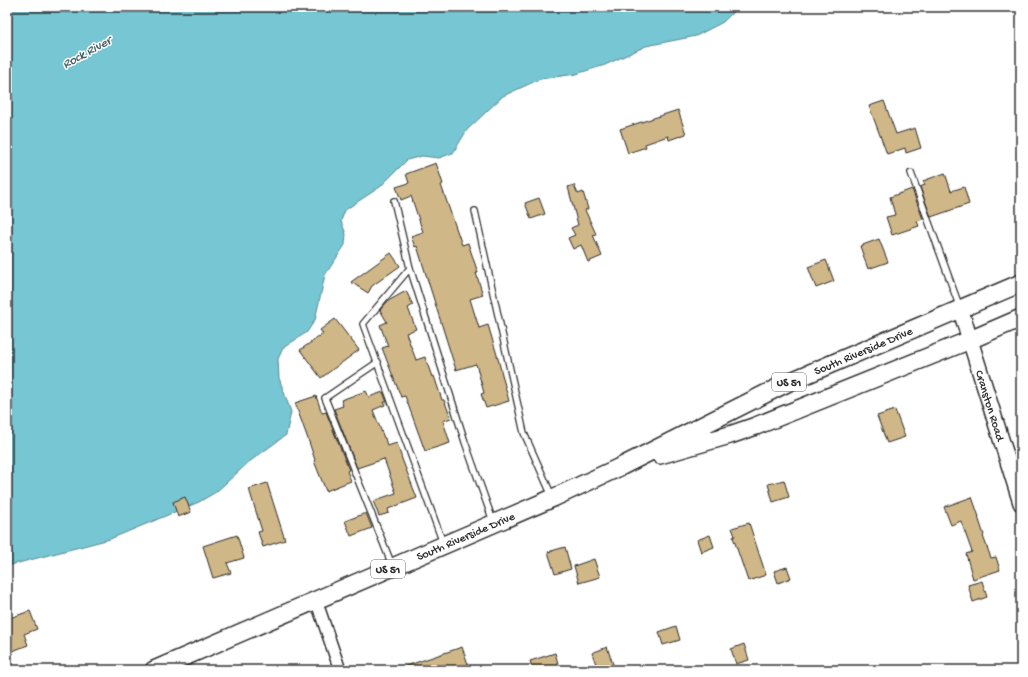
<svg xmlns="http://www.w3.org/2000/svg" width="1028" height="677" font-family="'Gochi Hand',sans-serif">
	<rect width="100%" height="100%" fill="#fff"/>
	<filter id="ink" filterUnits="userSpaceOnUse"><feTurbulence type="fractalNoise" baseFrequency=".025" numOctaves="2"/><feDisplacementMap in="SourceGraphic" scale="8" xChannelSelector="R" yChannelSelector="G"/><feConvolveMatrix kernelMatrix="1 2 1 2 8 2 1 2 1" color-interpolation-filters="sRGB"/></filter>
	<g filter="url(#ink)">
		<!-- water -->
		<polygon fill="#77c6d3" stroke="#598890" points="7,7 738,7 723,22 696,36 646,46 605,65 576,74 540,79 503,96 467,130 453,153 439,158 422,156 407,160 380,187 345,210 341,221 346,234 345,245 325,275 315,320 307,332 283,348 278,359 279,378 291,412 286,435 249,462 216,492 199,502 110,539 7,566"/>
		<!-- building -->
		<g fill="#d0b787" stroke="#2b2b2b">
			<polygon points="884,101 896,134 915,128 921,148 906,153 905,148 887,154 869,106"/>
			<polygon points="678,110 686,134 669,140 668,136 645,144 646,147 628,153 620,129"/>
			<polygon points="436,163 443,184 441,185 462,245 468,243 478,273 476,273 483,295 470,299 479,328 488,325 497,355 504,382 509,401 486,408 481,394 484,393 476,364 456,370 417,246 415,247 411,236 423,232 411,196 401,200 396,187 409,183 406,174"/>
			<polygon points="945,173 951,191 964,187 969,204 931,217 920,187 925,185 923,181"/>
			<polygon points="574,185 578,194 583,192 588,209 585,210 596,234 593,235 602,256 588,262 581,245 573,249 568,238 575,235 571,228 578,225 568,187"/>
			<polygon points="912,189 923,219 917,221 919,226 892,235 886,217 895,215 890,197"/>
			<polygon points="539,198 545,214 531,219 525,203"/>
			<polygon points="879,239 888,262 868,269 860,246"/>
			<polygon points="391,253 400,266 372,286 368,293 351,282"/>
			<polygon points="826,260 834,281 816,288 808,267"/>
			<polygon points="406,291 413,305 408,308 416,329 406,333 416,360 425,357 432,377 434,376 442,400 444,400 451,418 443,421 450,443 425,451 405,396 401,397 382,348 388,346 380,325 387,322 380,310 388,301"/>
			<polygon points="335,319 359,350 321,378 300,350 323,334 320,330"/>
			<polygon points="366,391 369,397 383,392 387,402 384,402 385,405 373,410 384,438 385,438 387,446 397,443 402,459 417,498 388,509 389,513 379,516 373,501 396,493 384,459 357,468 334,409 343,406 341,400"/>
			<polygon points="316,396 322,413 326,412 349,470 347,471 351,481 326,491 314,461 315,460 308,439 295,403"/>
			<polygon points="895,410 905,437 887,443 877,416"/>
			<polygon points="784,480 789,497 773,502 768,484"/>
			<polygon points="267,483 285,540 263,547 258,532 262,531 249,489"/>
			<polygon points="185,497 191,512 178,517 173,502"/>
			<polygon points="972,497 979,517 978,517 984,535 983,536 991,558 996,557 1000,570 973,579 966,554 972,552 961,521 951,525 944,507"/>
			<polygon points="366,513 372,528 351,536 345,521"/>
			<polygon points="749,523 766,575 748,581 733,537 735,536 732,528"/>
			<polygon points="237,535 244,558 227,563 231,573 213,578 203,546"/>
			<polygon points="710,535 714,547 701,552 697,540"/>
			<polygon points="565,547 571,569 555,574 548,552"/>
			<polygon points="594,559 600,577 579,583 574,566"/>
			<polygon points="787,567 791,578 778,583 774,571"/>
			<polygon points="982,581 987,597 973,602 968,585"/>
			<polygon points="30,611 37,629 24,634 28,645 10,652 7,645 7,619"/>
			<polygon points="676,626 680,640 663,645 659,632"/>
			<polygon points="744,644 749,660 736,664 731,649"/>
			<polygon points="462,647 470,670 400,670 400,668"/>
			<polygon points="607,647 614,667 606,670 598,670 592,653"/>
			<polygon points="555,653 560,670 533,670 530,661"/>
		</g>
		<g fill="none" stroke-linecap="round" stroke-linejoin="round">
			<defs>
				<g id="lane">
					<polyline points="911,173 960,308"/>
					<polyline points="394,201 410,268 465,442 493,521"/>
					<polyline points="475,211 524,433 552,496"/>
					<polyline points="410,268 363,324 443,543"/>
					<polyline points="378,362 325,398 392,565"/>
				</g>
				<polyline id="street" points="316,600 340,670"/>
				<g id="secondary">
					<path id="s1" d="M960,308L1021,503"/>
				</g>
				<g id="primary">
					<polyline points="660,455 730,435 756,426 970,340 1021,318"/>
					<path id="s2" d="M154,670L553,498L622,466L789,382L1021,283"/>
				</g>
			</defs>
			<!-- lane casing -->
			<use href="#lane" stroke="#2b2b2b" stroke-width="8"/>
			<!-- street casing -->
			<use href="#street" stroke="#2b2b2b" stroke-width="14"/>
			<!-- secondary casing -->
			<use href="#secondary" stroke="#2b2b2b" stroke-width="18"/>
			<!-- primary casing -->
			<use href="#primary" stroke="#2b2b2b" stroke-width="20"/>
			<!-- lane -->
			<use href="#lane" stroke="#fff" stroke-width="5.5"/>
			<!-- street -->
			<use href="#street" stroke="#fff" stroke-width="11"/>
			<!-- secondary -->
			<use href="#secondary" stroke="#fff" stroke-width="15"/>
			<!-- primary -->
			<use href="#primary" stroke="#fff" stroke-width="17"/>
		</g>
	</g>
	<g text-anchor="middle" stroke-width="3" stroke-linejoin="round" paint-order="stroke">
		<!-- shield labels -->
		<g fill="#fff" stroke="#6b6b6b" stroke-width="1">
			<rect x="772" y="373" width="34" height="18" rx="3"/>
			<rect x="371" y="560" width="34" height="18" rx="3"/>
		</g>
		<g font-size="11" font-weight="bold" fill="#2b2b2b">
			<text x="789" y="386">US 51</text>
			<text x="388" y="573">US 51</text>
		</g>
		<!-- street labels -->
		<g font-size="12" fill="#2b2b2b" stroke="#fff">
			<text dy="4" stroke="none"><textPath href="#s2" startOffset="778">South Riverside Drive</textPath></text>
			<text dy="4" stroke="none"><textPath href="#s1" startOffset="102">Cranston Road</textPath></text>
			<text dy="4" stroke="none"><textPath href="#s2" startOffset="339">South Riverside Drive</textPath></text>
		</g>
		<!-- water labels -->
		<g font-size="13" font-style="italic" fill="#466166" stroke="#fff">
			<text transform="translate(86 51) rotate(-29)" y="5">Rock River</text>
		</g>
	</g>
	<!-- margin -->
	<rect width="1028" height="677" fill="none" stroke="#fff" stroke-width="24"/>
	<rect x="12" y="12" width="1004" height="653" fill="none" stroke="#2b2b2b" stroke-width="1.5" filter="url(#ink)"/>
</svg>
